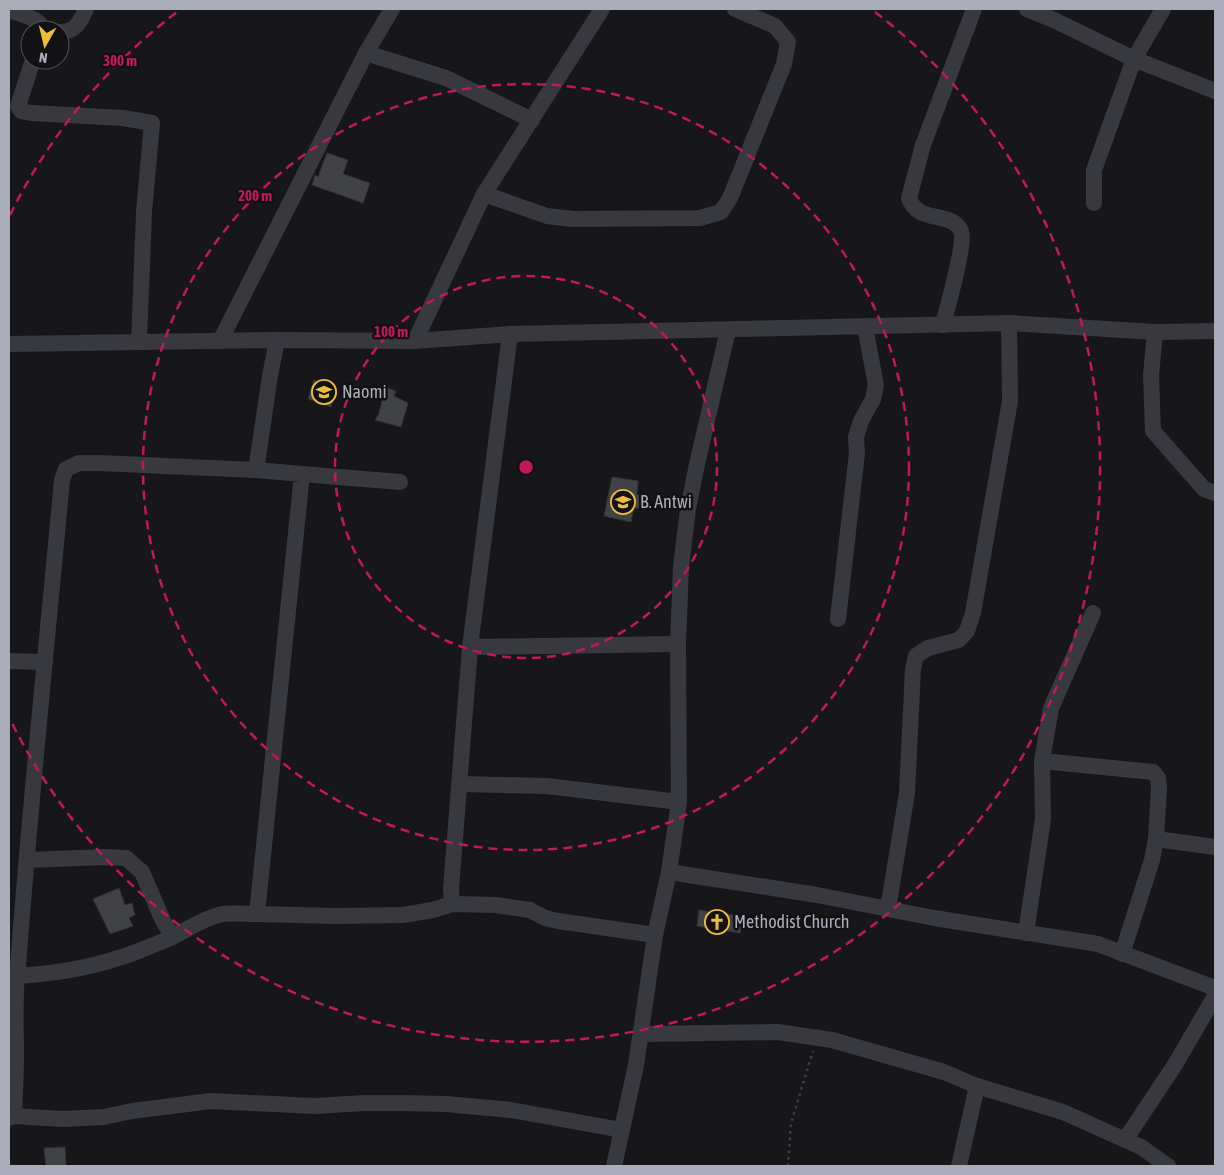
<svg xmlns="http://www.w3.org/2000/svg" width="1224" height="1175" font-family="'Asap Condensed',sans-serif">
	<rect width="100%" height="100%" fill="#171719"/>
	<!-- building -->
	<g fill="#414246" stroke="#313135">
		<polygon points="327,153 348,160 343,174 370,183 363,203 312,185 315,175 318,177"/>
		<polygon points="314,380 336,388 331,407 308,399"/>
		<polygon points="385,387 396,391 394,396 408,403 401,427 375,420 379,414"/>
		<polygon points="612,477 638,481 637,495 645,495 643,508 634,508 631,522 604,516"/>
		<polygon points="119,888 125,905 132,903 135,915 129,918 133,926 110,934 93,899"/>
		<polygon points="699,910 733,915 733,921 742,922 740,933 697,926"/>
		<polygon points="65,1147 66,1166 46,1166 44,1148"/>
	</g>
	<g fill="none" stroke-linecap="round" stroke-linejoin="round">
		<!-- path -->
		<polyline stroke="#3e4045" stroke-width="2.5" stroke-dasharray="2.5 4" stroke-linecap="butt" points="788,1166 791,1123 813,1051"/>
		<!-- minor -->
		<g stroke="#38393e" stroke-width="16">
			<polyline points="1027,9 1056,21 1134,59 1215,91"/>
			<path d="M9,10C19,14 41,18 43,30"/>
			<path d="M60,32C76,32 80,22 86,9"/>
			<polyline points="366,53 392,9"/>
			<polyline points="33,60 18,106 21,111 31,113 123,118 152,123 144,212 139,342"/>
			<polyline points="484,194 547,216 573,219 700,218 721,212 730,198 784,64 788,42 775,26 735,9"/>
			<polyline points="1094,203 1094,170 1134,59 1163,9"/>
			<path d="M943,325C947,308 966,243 961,231C952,210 918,225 909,198L923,145L974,9"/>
			<polyline points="1155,332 1151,375 1153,431 1204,489 1215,493"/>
			<polyline points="220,341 366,53 446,78 532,120"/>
			<polyline points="415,341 484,194 602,9"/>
			<polyline points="9,344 277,340 415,341 510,334 1009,323 1155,332 1215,331"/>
			<polyline points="256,470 270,376 277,340"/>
			<polyline points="302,474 400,482"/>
			<polyline points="838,619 857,453 856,437 861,421 873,399 876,385 865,327"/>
			<polyline points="470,647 678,644"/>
			<polyline points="9,661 45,662"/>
			<polyline points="1042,761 1153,772 1158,778 1159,788 1156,839 1152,860 1122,954"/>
			<polyline points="460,784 547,786 679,802"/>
			<polyline points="1156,839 1215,847"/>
			<polyline points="27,860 105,857 126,858 142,872 163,921 173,937"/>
			<polyline points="669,872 817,895 934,918 1098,944 1215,988"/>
			<polyline points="452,904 451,888 470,647 510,334"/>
			<polyline points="888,909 907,793 913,669 916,656 928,648 959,640 967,631 973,613 1010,401 1009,323"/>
			<polyline points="257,914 335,916 403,915 433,910 452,904 495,905 530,910 545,918 558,921 655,935"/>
			<polyline points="1026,933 1043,819 1042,761 1051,708 1093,613"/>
			<path d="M9,974L16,976C62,973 96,967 139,951C150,946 163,942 174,936C190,928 204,918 222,914C233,913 246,914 257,914L302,474L256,470L99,463H79L66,469L62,480C47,642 30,804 18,966C14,996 16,1025 16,1054C16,1075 15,1095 14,1116"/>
			<polyline points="641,1034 778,1032 832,1040 944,1072 977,1086 1063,1112 1141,1147 1168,1166"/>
			<polyline points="9,1118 14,1116 62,1119 104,1117 132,1111 211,1101 313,1106 365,1103 403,1103 446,1104 511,1110 622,1130"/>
			<polyline points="1125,1140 1176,1063 1215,996"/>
			<polyline points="614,1166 636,1065 655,935 669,872 679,802 678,644 681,567 688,509 697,464 728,330"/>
			<polyline points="959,1166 977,1086"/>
		</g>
	</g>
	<!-- distance rings -->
	<g fill="none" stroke="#c2185b" stroke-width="2.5" stroke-dasharray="9 6">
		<circle cx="526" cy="467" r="191"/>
		<circle cx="526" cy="467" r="383"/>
		<path d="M10 215A574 574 0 0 1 177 12M875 12A574 574 0 1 1 10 719"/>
	</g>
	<!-- icons -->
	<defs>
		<symbol id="school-ring" viewBox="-11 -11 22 22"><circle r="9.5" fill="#121214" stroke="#efbd39" stroke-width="1.5"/><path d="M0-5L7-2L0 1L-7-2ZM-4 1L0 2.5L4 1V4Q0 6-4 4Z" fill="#efbd39"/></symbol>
		<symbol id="church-ring" viewBox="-11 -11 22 22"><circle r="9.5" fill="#121214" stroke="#efbd39" stroke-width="1.5"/><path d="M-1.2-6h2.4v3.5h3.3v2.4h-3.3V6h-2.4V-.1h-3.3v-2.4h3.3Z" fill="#efbd39"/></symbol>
	</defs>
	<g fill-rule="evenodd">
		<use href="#school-ring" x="310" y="378" width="28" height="28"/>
		<use href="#school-ring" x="609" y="488" width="28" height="28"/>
		<use href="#church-ring" x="703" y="908" width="28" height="28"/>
	</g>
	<g text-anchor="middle" stroke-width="5" stroke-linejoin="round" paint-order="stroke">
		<!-- poi labels -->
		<g font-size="18" fill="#aaadb9" stroke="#121214" text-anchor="start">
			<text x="342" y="398">Naomi</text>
			<text x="640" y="508">B. Antwi</text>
			<text x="734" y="928">Methodist Church</text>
		</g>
	</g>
	<circle cx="526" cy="467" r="8" fill="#c2185b" stroke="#121214" stroke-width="2.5"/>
	<g font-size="15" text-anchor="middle" font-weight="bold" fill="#c2185b" stroke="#121214" stroke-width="5" stroke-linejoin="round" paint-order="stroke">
		<text x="120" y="66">300 m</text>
		<text x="255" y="201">200 m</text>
		<text x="391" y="337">100 m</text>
	</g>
	<!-- border -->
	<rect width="1224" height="1175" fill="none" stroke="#aaadb9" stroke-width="20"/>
	<!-- north arrow -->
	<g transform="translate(45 45) rotate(188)"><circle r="24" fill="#121214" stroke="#4f5056"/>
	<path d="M0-4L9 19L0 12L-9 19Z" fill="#efbd39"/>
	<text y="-8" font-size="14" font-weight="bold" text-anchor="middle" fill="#aaadb9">N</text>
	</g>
</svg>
